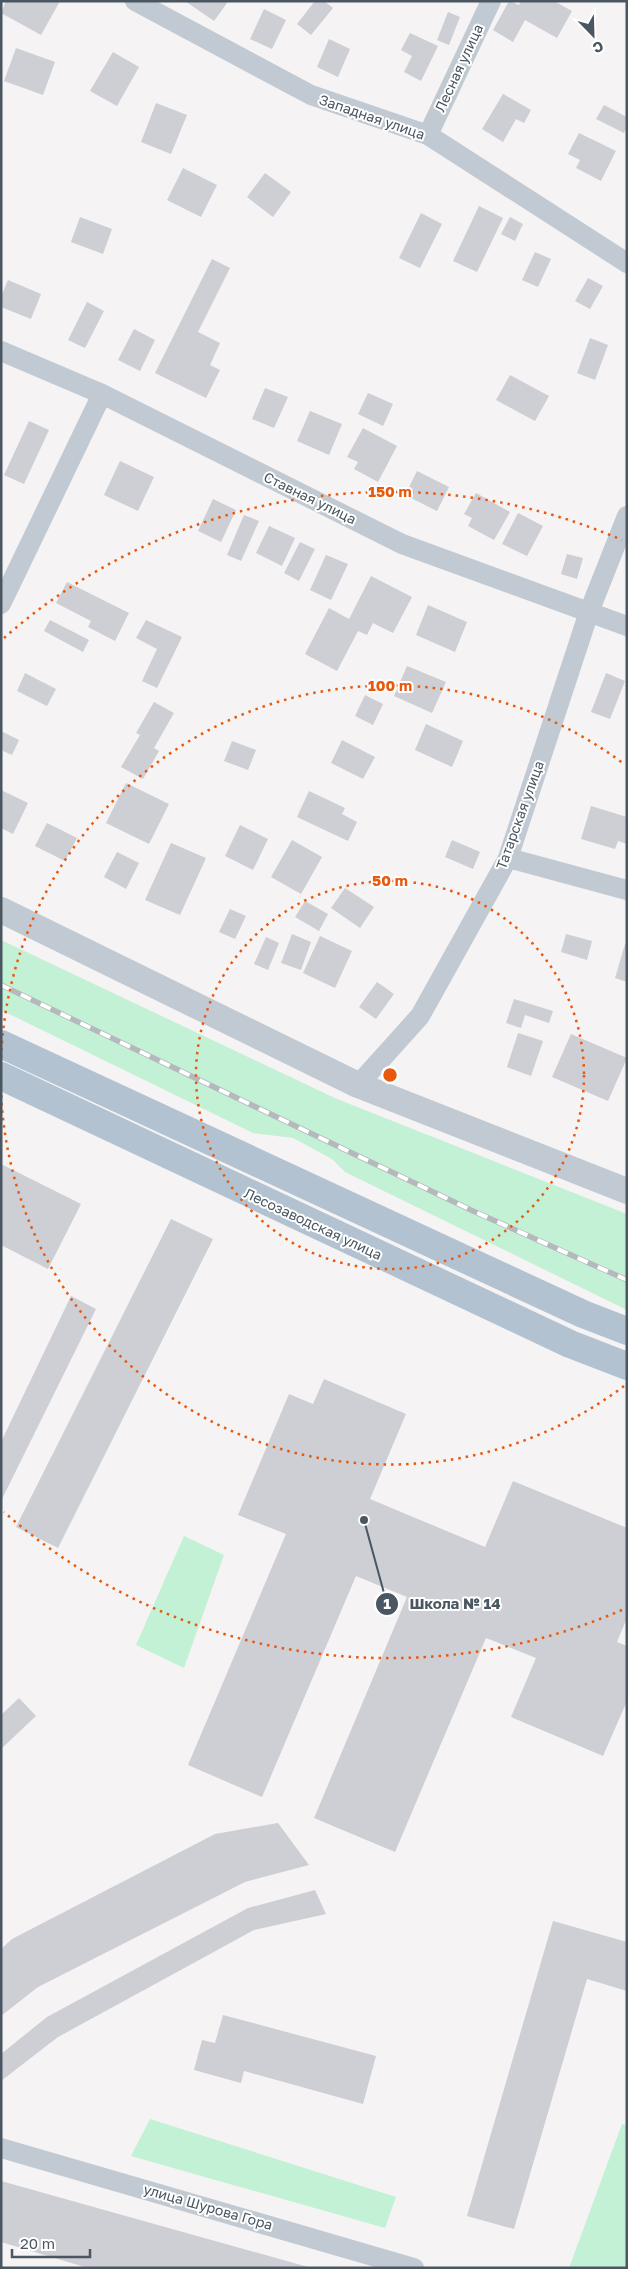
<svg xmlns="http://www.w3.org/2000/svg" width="628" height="2269" font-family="'Golos Text',sans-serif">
	<rect width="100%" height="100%" fill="#f5f3f3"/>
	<!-- green -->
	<g fill="#c3f1d5">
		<polygon points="1,940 337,1099 627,1214 627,1310 345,1172 332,1159 293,1138 253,1133 1,1010"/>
		<polygon points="184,1536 224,1555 184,1668 136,1645"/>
		<polygon points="150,2119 396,2197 385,2228 131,2156"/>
		<polygon points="622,2124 627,2125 627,2268 569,2268"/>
	</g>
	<!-- building -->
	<g fill="#cdcfd5">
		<polygon points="6,1 60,1 41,35 1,13"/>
		<polygon points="185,1 224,1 227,3 214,21"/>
		<polygon points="315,1 324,1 333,8 311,35 297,24"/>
		<polygon points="509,1 519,5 521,1 554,1 572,11 557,38 525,20 513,42 493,30"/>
		<polygon points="264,9 286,20 272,49 250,39"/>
		<polygon points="448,12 460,17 449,45 437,40"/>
		<polygon points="410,33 438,46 421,81 404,72 412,56 401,50"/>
		<polygon points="329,39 350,49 338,77 317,67"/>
		<polygon points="16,48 55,62 43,95 4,81"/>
		<polygon points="113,52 139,67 117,106 90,91"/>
		<polygon points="503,94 531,110 524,123 516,119 503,142 482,129"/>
		<polygon points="156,103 187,115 171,154 141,142"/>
		<polygon points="604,105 627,117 627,127 624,133 596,119"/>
		<polygon points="579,133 616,151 601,181 576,168 580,160 568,154"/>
		<polygon points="183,168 217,185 201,217 167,200"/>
		<polygon points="265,173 291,192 273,217 247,197"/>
		<polygon points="479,206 503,218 477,272 453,261"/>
		<polygon points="421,213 442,224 420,268 399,258"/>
		<polygon points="80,217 112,229 103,254 71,242"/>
		<polygon points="510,217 523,224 515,241 501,234"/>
		<polygon points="535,252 551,259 538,287 522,280"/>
		<polygon points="212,259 230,268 198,332 220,343 210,365 220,370 206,398 155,373"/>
		<polygon points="588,278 603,286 590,309 575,301"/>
		<polygon points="8,280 41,294 31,319 1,307 1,297"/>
		<polygon points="87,302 104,311 85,348 68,340"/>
		<polygon points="134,329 155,340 140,371 118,360"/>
		<polygon points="590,338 608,345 595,380 577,373"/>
		<polygon points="510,375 549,396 535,421 496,400"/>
		<polygon points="265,388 288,397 274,428 252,419"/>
		<polygon points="368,393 393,404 383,426 358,414"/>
		<polygon points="310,411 342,424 329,455 297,441"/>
		<polygon points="29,421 49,430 24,484 4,475"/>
		<polygon points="363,428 397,446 378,482 354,469 358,462 347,457"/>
		<polygon points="120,461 154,477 138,511 104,495"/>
		<polygon points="417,471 449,487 437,511 405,495"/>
		<polygon points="476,493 510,512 494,540 468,526 472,518 464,514"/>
		<polygon points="213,499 236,510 221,542 198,531"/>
		<polygon points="518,513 543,526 527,556 502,544"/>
		<polygon points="244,515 259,521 241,561 227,555"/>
		<polygon points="269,526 295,538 282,566 256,553"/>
		<polygon points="300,542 315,549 299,581 284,573"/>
		<polygon points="567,554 583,558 577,579 561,574"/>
		<polygon points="326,555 348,564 331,600 310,590"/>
		<polygon points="371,576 412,597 393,633 373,623 367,635 358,631 337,671 305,654 329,608 349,619"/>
		<polygon points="67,582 129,613 115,641 88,627 91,621 56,603"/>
		<polygon points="428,605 467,622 455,652 416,635"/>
		<polygon points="50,620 89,640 83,652 44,631"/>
		<polygon points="146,620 182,637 157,688 142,681 157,649 136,638"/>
		<polygon points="407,666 446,682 432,713 394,696"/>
		<polygon points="25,673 56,689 47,706 17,691"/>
		<polygon points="606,673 625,681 610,719 591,712"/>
		<polygon points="365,695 383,704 373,725 355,716"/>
		<polygon points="154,702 174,713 154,748 159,751 143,779 121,767 140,735 136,733"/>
		<polygon points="426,724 463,741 452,767 415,750"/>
		<polygon points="1,731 19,740 12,755 1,750"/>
		<polygon points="342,740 375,757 363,779 331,763"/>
		<polygon points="232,741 256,750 248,770 224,761"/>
		<polygon points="126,783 169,804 149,844 106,823"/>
		<polygon points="1,790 28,803 13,834 1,828"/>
		<polygon points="309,791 345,808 342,814 357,822 348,841 297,817"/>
		<polygon points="591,806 627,817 627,844 618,841 615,849 581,839"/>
		<polygon points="47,823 77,838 65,861 35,846"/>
		<polygon points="240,825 268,839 253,870 225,856"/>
		<polygon points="292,840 322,857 301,894 271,877"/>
		<polygon points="452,840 480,852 473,869 445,857"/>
		<polygon points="171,843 206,858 180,915 145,900"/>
		<polygon points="117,852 139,863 126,889 104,877"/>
		<polygon points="345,888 374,907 360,928 331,908"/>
		<polygon points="305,901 328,914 319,931 295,917"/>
		<polygon points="230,909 246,916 235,939 219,932"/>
		<polygon points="292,934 311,942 301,970 281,963"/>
		<polygon points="566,934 592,941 587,960 561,952"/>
		<polygon points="320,936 352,951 335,988 303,973"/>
		<polygon points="266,937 279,943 268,970 254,964"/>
		<polygon points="625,944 627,945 627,982 615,978"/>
		<polygon points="377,982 394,994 376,1019 359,1007"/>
		<polygon points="514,999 553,1011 549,1023 525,1015 521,1028 506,1023"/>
		<polygon points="518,1033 543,1041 531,1076 507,1067"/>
		<polygon points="571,1034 627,1058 608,1101 552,1077"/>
		<polygon points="1,1164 81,1204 48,1269 1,1245"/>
		<polygon points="171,1219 213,1239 58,1548 16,1527"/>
		<polygon points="71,1296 96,1309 1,1501 1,1442"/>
		<polygon points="324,1379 406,1414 370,1499 485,1547 513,1481 627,1528 627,1618 617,1642 627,1646 627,1701 603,1756 511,1717 536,1658 486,1638 395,1852 314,1818 407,1597 356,1576 262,1797 188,1765 286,1534 238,1515 289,1394 313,1404"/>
		<polygon points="19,1698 36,1716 1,1749 1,1715"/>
		<polygon points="278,1823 309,1865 245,1882 38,1987 1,2016 1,1949 12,1939 215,1834"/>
		<polygon points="315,1890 326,1914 254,1930 58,2037 1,2081 1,2054 47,2017 248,1908"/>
		<polygon points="553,1921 627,1942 627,1991 587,1979 514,2229 467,2216"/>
		<polygon points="223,2015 376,2056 363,2104 244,2071 241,2083 194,2070 202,2040 215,2043"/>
		<polygon points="1,2181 308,2267 308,2268 88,2268 1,2242"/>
	</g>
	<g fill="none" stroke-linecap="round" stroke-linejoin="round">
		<!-- minor -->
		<g stroke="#c1cad2" stroke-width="20">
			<polyline points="135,1 311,95 428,135 627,263"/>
			<polyline points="428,135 491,1"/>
			<polyline points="1,351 102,394 402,544 627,626"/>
			<polyline points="1,604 102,394"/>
			<polyline points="508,858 627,890"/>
			<polyline points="358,1085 420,1016 508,858 589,612 627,516"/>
			<polyline points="1,2148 414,2268"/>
		</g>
		<!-- tertiary -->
		<polyline stroke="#c1cad2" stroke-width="26" points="1,910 358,1085 627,1191"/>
		<!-- primary -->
		<g stroke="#b3c2d1" stroke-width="28">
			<polyline points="1,1044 583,1314 627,1331"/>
			<polyline points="1,1076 570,1344 627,1366"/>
		</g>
		<defs>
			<polyline id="rail" points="1,985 473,1211 627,1280"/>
		</defs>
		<!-- rail casing -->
		<use href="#rail" stroke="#b5b8bd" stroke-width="5.5"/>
		<!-- rail -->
		<use href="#rail" stroke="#fff" stroke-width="4" stroke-dasharray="11" stroke-linecap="butt"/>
	</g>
	<!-- distance rings -->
	<g fill="none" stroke="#e8590c" stroke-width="2.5" stroke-dasharray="2.5 5">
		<circle cx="390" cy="1075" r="194"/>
		<path d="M624 1386A389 389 0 0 1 1 1092M1 1058A389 389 0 0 1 624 764"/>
		<path d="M622 1610A583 583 0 0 1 4 1512M4 638A583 583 0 0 1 622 540"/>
	</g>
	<g text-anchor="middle" stroke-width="4" stroke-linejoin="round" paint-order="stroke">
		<!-- street labels -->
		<g font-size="14" fill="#4a5661" stroke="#fff">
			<text transform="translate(459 68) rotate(-65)" y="5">Лесная улица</text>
			<text transform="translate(372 117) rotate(19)" y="5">Западная улица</text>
			<text transform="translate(310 498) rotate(26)" y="5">Ставная улица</text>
			<text transform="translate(520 815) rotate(-70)" y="5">Татарская улица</text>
			<text transform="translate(313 1224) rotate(25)" y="5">Лесозаводская улица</text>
			<text transform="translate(208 2207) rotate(16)" y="5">улица Шурова Гора</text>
		</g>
	</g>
	<circle cx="390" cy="1075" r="8" fill="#e8590c" stroke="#fff" stroke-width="2.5"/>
	<g font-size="15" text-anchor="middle" font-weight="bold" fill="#e8590c" stroke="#fff" stroke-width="4" stroke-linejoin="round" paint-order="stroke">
		<text x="390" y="497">150 m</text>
		<text x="390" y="691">100 m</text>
		<text x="390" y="886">50 m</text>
	</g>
	<!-- callouts -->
	<path fill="none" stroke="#4a5661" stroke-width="2" d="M364 1520L387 1604"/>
	<g fill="#4a5661" stroke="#fff" stroke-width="2">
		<circle cx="364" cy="1520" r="5"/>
		<circle cx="387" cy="1604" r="12"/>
	</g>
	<g font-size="15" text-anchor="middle" font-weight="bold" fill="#fff">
		<text x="387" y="1609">1</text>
	</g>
	<g font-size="15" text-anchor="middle" font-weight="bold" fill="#4a5661" stroke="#fff" stroke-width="4" stroke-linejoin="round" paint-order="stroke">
		<text x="455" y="1609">Школа № 14</text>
	</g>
	<!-- border -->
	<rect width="628" height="2269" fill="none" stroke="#4a5661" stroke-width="5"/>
	<!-- north arrow -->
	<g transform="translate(593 35) rotate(157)" stroke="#ffffff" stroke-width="4" paint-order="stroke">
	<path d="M0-4L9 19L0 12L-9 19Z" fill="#4a5661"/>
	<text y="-8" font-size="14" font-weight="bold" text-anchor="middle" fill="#4a5661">С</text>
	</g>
	<!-- scale -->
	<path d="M12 2249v8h78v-8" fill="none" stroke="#4a5661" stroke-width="2.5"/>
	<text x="20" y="2249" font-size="15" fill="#4a5661" stroke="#ffffff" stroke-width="4" paint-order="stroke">20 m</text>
</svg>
